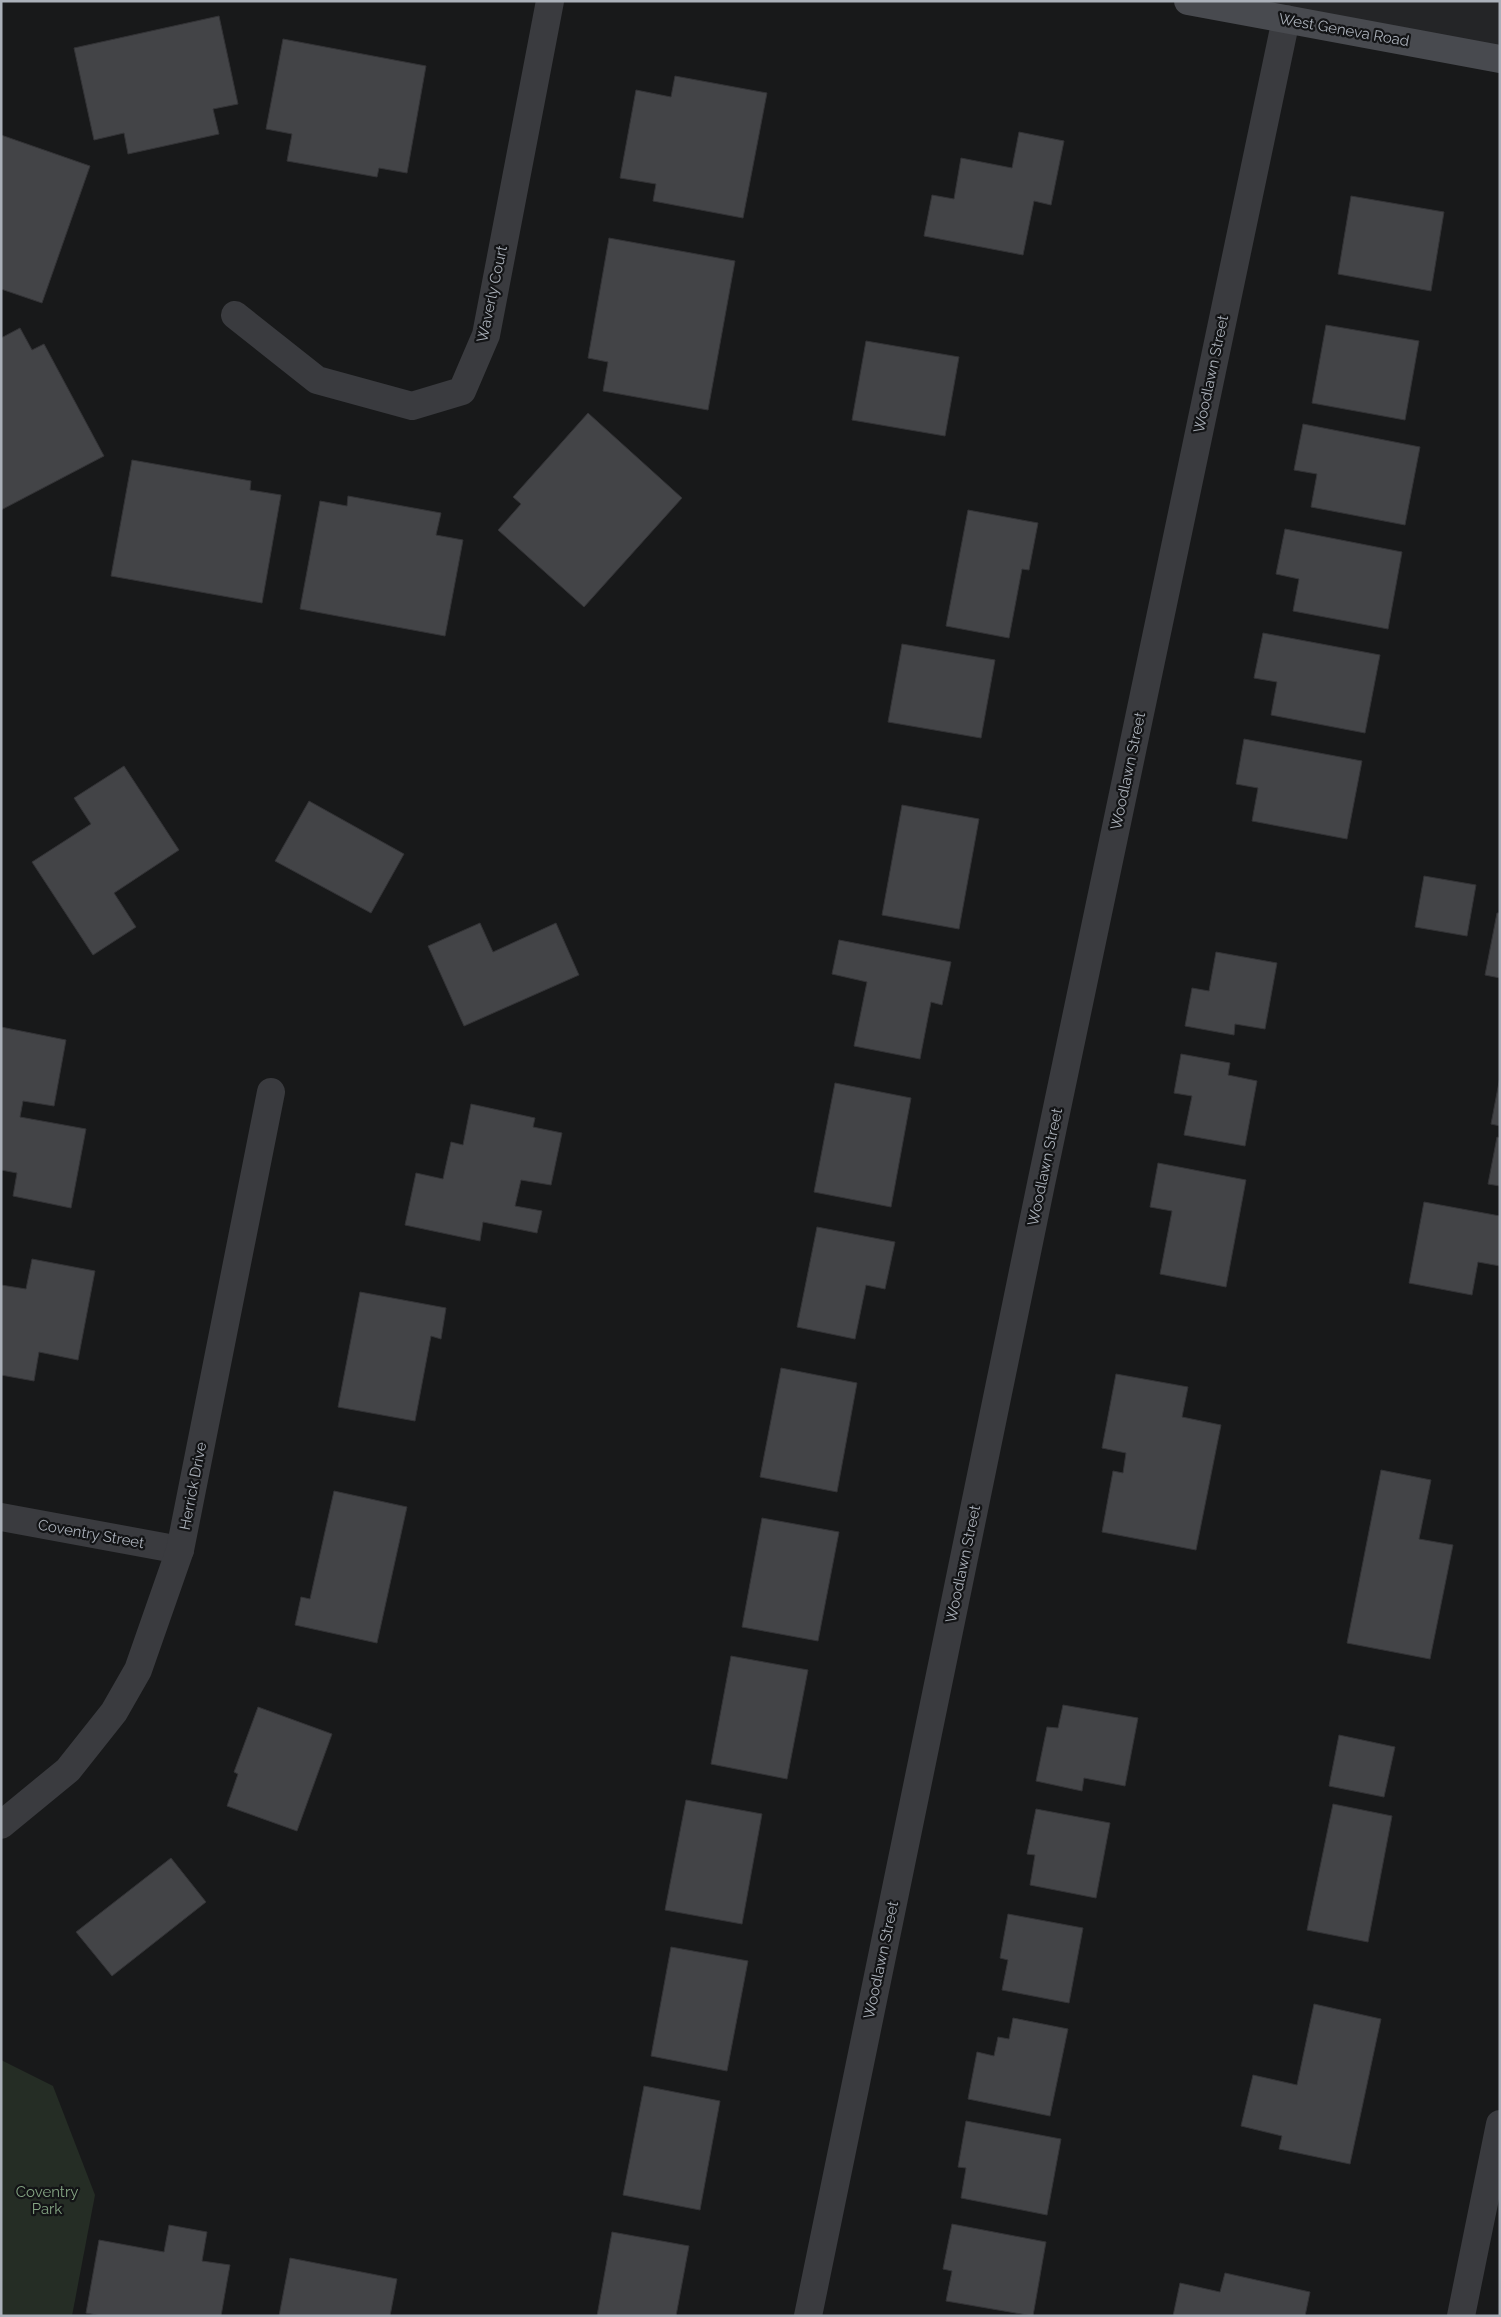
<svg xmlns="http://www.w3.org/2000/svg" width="1501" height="2317" font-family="Raleway,sans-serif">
	<rect width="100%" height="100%" fill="#18191a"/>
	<!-- built -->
	<polygon fill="#242527" points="1227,1 1500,1 1500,53"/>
	<!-- green -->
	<polygon fill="#252d25" points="1,2060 53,2086 95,2195 72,2316 1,2316"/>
	<!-- building -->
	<g fill="#434447" stroke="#333336">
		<polygon points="219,16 238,104 213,109 219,134 128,154 124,133 94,140 74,48"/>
		<polygon points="283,39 426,66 407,173 379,168 377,177 287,161 292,134 266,129"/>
		<polygon points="675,76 767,93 743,218 653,201 656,184 620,178 636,90 671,97"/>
		<polygon points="1019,132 1064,141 1051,205 1034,201 1023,255 924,236 932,195 954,199 961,158 1012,168"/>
		<polygon points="1,135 90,166 42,303 1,289"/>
		<polygon points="1351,196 1444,212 1431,291 1338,274"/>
		<polygon points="609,238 735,261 708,410 603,391 608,362 588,358"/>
		<polygon points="1326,325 1419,341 1405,420 1312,403"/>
		<polygon points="20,328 32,350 44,344 104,456 1,510 1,338"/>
		<polygon points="866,341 959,357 945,436 852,420"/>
		<polygon points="588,413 682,498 584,607 498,530 521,504 513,497"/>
		<polygon points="1303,424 1420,447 1405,525 1311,507 1317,474 1294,470"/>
		<polygon points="132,460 251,481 250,490 281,495 262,603 111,576"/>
		<polygon points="348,496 441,513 436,535 463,540 445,636 300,609 320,501 347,506"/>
		<polygon points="968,510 1038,523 1029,570 1022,569 1009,638 946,626"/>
		<polygon points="1285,529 1402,552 1388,629 1293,611 1299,579 1276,574"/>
		<polygon points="1263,633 1380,655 1365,733 1271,715 1277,682 1254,678"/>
		<polygon points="902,644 995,660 981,738 888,722"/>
		<polygon points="1244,739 1362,761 1347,839 1252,821 1258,788 1236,784"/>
		<polygon points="124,766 179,850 114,893 136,927 93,955 32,862 91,824 74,798"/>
		<polygon points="309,801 404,854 371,913 275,861"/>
		<polygon points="902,805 979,819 959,929 882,915"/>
		<polygon points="1424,876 1476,885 1467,936 1415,927"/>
		<polygon points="1497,913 1500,913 1500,978 1485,975"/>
		<polygon points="480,923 493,952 556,923 579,975 464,1026 428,946"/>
		<polygon points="839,940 951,962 942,1005 931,1002 920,1059 854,1046 867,982 832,974"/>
		<polygon points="1216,952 1277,963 1265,1029 1235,1024 1234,1035 1185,1026 1192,988 1209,991"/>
		<polygon points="1,1027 66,1040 54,1106 23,1101 20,1117 86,1129 71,1208 13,1196 17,1173 1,1170"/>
		<polygon points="1181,1054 1230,1063 1228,1075 1257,1081 1245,1146 1184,1135 1192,1096 1174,1093"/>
		<polygon points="1500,1077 1500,1126 1491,1124"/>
		<polygon points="835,1083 911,1098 891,1207 814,1192"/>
		<polygon points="471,1104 535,1118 533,1127 562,1133 551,1185 521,1180 515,1206 542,1211 537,1233 483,1222 480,1241 405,1225 416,1173 443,1179 451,1142 463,1145"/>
		<polygon points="1497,1137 1500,1138 1500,1186 1488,1184"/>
		<polygon points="1158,1163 1246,1180 1226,1287 1160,1274 1172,1211 1150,1207"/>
		<polygon points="1424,1202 1500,1216 1500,1266 1478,1262 1472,1295 1409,1283"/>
		<polygon points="817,1227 895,1242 885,1289 866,1285 855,1339 797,1327"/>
		<polygon points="32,1259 95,1271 78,1360 39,1352 34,1381 1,1375 1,1285 26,1289"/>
		<polygon points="360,1292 446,1308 441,1339 431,1336 415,1421 338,1407"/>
		<polygon points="781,1368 857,1383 837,1492 760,1477"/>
		<polygon points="1116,1374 1188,1387 1182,1417 1221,1425 1196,1550 1102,1532 1113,1471 1123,1473 1126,1453 1102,1448"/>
		<polygon points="1381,1470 1431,1480 1419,1539 1453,1545 1430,1659 1347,1643"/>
		<polygon points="334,1491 407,1507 377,1643 295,1625 301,1597 310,1599"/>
		<polygon points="762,1518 839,1532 818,1641 742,1627"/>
		<polygon points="731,1656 808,1670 787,1779 711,1764"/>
		<polygon points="1063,1705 1138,1718 1125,1786 1084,1778 1082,1791 1036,1781 1047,1727 1058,1728"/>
		<polygon points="258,1707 332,1734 297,1831 227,1806 238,1774 234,1772"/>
		<polygon points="1339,1735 1395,1747 1384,1797 1329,1786"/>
		<polygon points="686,1800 762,1814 742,1924 665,1910"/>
		<polygon points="1333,1804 1392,1816 1368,1942 1307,1930"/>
		<polygon points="1036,1809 1110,1823 1096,1898 1030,1885 1035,1855 1027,1854"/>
		<polygon points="171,1858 206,1902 112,1976 76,1932"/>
		<polygon points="1008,1914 1083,1928 1069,2003 1002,1990 1008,1960 1000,1958"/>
		<polygon points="671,1947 748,1961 727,2071 651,2056"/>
		<polygon points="1314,2004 1381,2019 1350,2164 1279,2149 1282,2136 1241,2126 1253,2075 1297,2085"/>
		<polygon points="1013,2018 1068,2029 1050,2116 968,2099 977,2052 994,2056 998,2037 1009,2039"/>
		<polygon points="644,2086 720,2101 700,2210 623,2195"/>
		<polygon points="966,2121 1061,2139 1047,2215 961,2198 966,2168 958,2167"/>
		<polygon points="952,2224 1046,2242 1033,2316 946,2301 952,2271 943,2269"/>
		<polygon points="169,2225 207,2232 202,2261 230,2265 221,2316 102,2316 86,2313 99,2240 164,2252"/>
		<polygon points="612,2232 689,2246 676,2316 597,2316"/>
		<polygon points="290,2258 397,2279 390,2316 279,2316"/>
		<polygon points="1225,2273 1310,2292 1305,2316 1173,2316 1180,2283 1220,2292"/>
	</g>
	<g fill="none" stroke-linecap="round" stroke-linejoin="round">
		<!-- minor -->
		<g stroke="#3a3b3f" stroke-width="28">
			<polyline points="235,315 317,380 412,406 462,391 486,335 550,1"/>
			<polyline points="1,1517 180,1550"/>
			<polyline points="1,1825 68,1770 114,1712 138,1670 180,1550 271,1092"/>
			<polyline points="808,2316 1041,1184 1286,19"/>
			<polyline points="1461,2316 1500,2124"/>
		</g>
		<!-- secondary -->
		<polyline stroke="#484a4f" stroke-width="28" points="1188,1 1500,59"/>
	</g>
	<g text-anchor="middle" stroke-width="4.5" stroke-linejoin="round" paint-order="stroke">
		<!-- street labels -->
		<g font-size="15" fill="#abb1ba" stroke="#131416">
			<text transform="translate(1344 30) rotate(10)" y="5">West Geneva Road</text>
			<text transform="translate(492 294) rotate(-78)" y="5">Waverly Court</text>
			<text transform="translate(1211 374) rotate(-78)" y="5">Woodlawn Street</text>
			<text transform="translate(1128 771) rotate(-78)" y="5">Woodlawn Street</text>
			<text transform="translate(1045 1167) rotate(-78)" y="5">Woodlawn Street</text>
			<text transform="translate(193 1486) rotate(-79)" y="5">Herrick Drive</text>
			<text transform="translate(91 1534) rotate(10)" y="5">Coventry Street</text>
			<text transform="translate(963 1564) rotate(-78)" y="5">Woodlawn Street</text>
			<text transform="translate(881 1960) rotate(-78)" y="5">Woodlawn Street</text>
		</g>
		<!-- park labels -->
		<g font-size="15" fill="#84a483" stroke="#131416">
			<text x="47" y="2197">Coventry<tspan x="47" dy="17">Park</tspan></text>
		</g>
	</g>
	<!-- border -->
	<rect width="1501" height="2317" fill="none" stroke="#abb1ba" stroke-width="5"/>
</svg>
